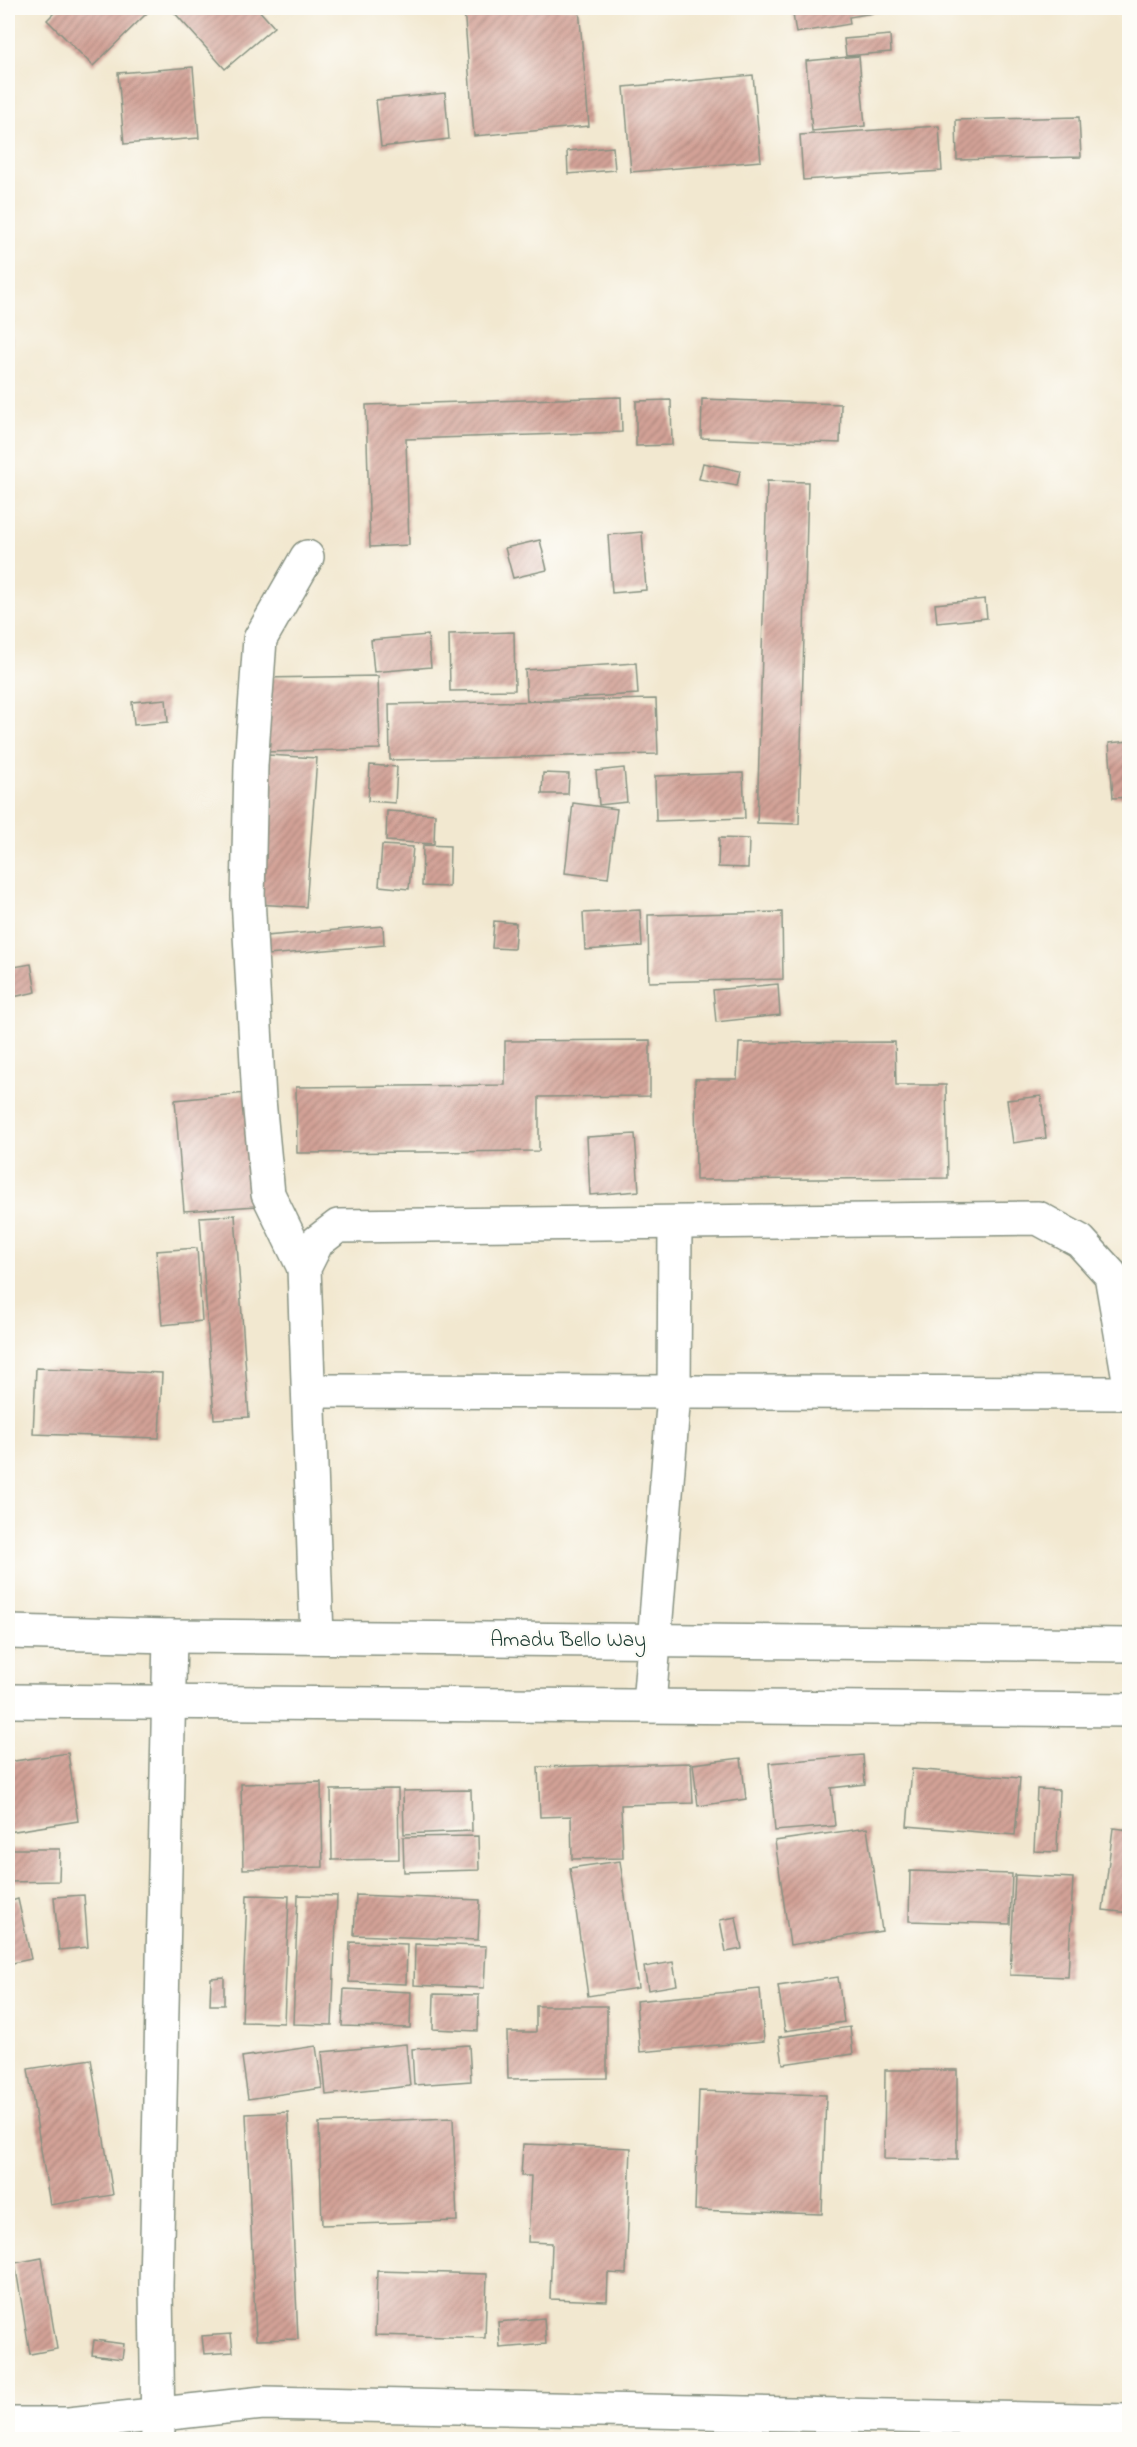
<svg xmlns="http://www.w3.org/2000/svg" width="1137" height="2447" font-family="'Indie Flower',sans-serif">
	<defs>
		<pattern id="building-hatch" width="6" height="6" patternUnits="userSpaceOnUse" patternTransform="scale(1.5)"><rect width="6" height="6" fill="#d3a297"/><path d="M-1 1l2-2M0 6l6-6M5 7l2-2" fill="none" stroke="#ab857c"/></pattern>
	</defs>
	<rect width="100%" height="100%" fill="#fdfcf7"/>
	<filter id="ink" filterUnits="userSpaceOnUse"><feTurbulence type="fractalNoise" baseFrequency=".0167" numOctaves="2"/><feDisplacementMap in="SourceGraphic" scale="12" xChannelSelector="R" yChannelSelector="G"/><feConvolveMatrix kernelMatrix="1 2 1 2 8 2 1 2 1" color-interpolation-filters="sRGB"/></filter>
	<filter id="wash" filterUnits="userSpaceOnUse"><feTurbulence type="fractalNoise" baseFrequency=".008" numOctaves="4" result="noise"/><feDisplacementMap in="SourceGraphic" scale="24" xChannelSelector="R" yChannelSelector="G"/><feGaussianBlur stdDeviation="1.35" result="paint"/><feColorMatrix in="noise" values="0 0 0 0 0 0 0 0 0 0 0 0 0 0 0 0 0 1.4 0 .05"/><feComposite in="paint" operator="in"/></filter>
	<g filter="url(#wash)">
		<rect width="100%" height="100%" fill="#f2e8d0"/>
		<g id="blocks">
			<!-- building -->
			<g fill="url(#building-hatch)">
				<polygon points="59,8 143,8 148,12 93,66 47,20"/>
				<polygon points="177,8 257,8 274,27 225,69 173,11"/>
				<polygon points="464,8 579,8 589,126 474,136"/>
				<polygon points="792,8 897,8 897,9 849,17 850,24 796,33"/>
				<polygon points="890,35 891,52 846,56 844,39"/>
				<polygon points="859,56 865,126 812,131 806,61"/>
				<polygon points="193,67 199,138 124,144 118,73"/>
				<polygon points="753,75 761,161 631,172 624,87"/>
				<polygon points="445,93 449,139 381,147 376,100"/>
				<polygon points="1079,117 1081,157 957,160 956,120"/>
				<polygon points="939,126 942,171 803,180 800,135"/>
				<polygon points="613,147 615,170 568,174 567,151"/>
				<polygon points="8,299 13,300 10,390 8,390"/>
				<polygon points="621,397 622,432 406,439 409,545 370,547 366,405"/>
				<polygon points="702,399 841,404 840,443 701,438"/>
				<polygon points="671,400 672,445 636,446 636,401"/>
				<polygon points="703,463 740,471 737,486 699,479"/>
				<polygon points="767,481 808,482 799,824 757,823"/>
				<polygon points="642,532 646,590 612,593 608,535"/>
				<polygon points="540,540 547,570 513,578 505,548"/>
				<polygon points="985,599 987,618 937,623 935,604"/>
				<polygon points="514,632 515,690 450,691 449,634"/>
				<polygon points="428,635 431,667 374,672 371,640"/>
				<polygon points="636,663 638,694 527,701 525,670"/>
				<polygon points="378,676 380,749 265,752 263,678"/>
				<polygon points="166,699 168,722 134,725 132,702"/>
				<polygon points="656,699 658,754 390,760 389,704"/>
				<polygon points="1130,741 1130,797 1113,798 1109,743"/>
				<polygon points="268,755 317,758 306,907 256,904"/>
				<polygon points="370,765 397,767 395,803 368,801"/>
				<polygon points="624,768 627,802 599,805 596,771"/>
				<polygon points="543,773 569,774 568,794 542,794"/>
				<polygon points="743,773 745,818 656,821 655,776"/>
				<polygon points="573,803 617,809 608,878 565,873"/>
				<polygon points="387,811 435,814 434,844 386,841"/>
				<polygon points="719,838 749,839 748,868 718,867"/>
				<polygon points="382,845 413,847 409,889 379,886"/>
				<polygon points="423,845 450,846 449,887 422,886"/>
				<polygon points="640,910 642,946 585,950 583,913"/>
				<polygon points="782,912 783,979 649,982 648,915"/>
				<polygon points="494,921 516,923 514,949 492,948"/>
				<polygon points="383,926 384,945 256,956 254,937"/>
				<polygon points="31,964 36,992 13,997 8,968"/>
				<polygon points="778,984 780,1015 716,1022 713,990"/>
				<polygon points="650,1040 650,1096 539,1097 539,1151 297,1153 296,1087 505,1085 505,1041"/>
				<polygon points="895,1042 896,1085 946,1085 948,1178 696,1180 695,1079 737,1079 739,1043"/>
				<polygon points="247,1093 256,1206 184,1211 175,1100"/>
				<polygon points="1041,1096 1046,1138 1013,1143 1007,1100"/>
				<polygon points="635,1134 639,1191 590,1195 587,1137"/>
				<polygon points="235,1215 249,1417 214,1419 200,1217"/>
				<polygon points="197,1248 202,1321 162,1325 156,1251"/>
				<polygon points="36,1368 162,1373 159,1438 33,1434"/>
				<polygon points="68,1753 78,1821 8,1832 8,1762"/>
				<polygon points="863,1755 865,1784 831,1788 835,1826 775,1831 769,1763"/>
				<polygon points="741,1758 746,1799 698,1806 693,1764"/>
				<polygon points="691,1763 693,1803 621,1805 623,1858 572,1859 571,1816 540,1817 538,1767"/>
				<polygon points="912,1769 1020,1778 1015,1835 907,1826"/>
				<polygon points="321,1782 323,1867 243,1869 241,1784"/>
				<polygon points="398,1789 399,1859 332,1860 331,1790"/>
				<polygon points="1037,1789 1059,1790 1057,1852 1034,1851"/>
				<polygon points="471,1790 472,1831 404,1834 403,1791"/>
				<polygon points="867,1828 882,1931 790,1945 775,1841"/>
				<polygon points="1113,1828 1130,1830 1130,1913 1103,1910"/>
				<polygon points="478,1836 479,1870 404,1872 403,1837"/>
				<polygon points="8,1849 60,1849 59,1881 8,1882"/>
				<polygon points="620,1861 638,1988 588,1996 570,1868"/>
				<polygon points="910,1871 1012,1874 1010,1924 909,1921"/>
				<polygon points="1015,1875 1073,1878 1068,1977 1010,1975"/>
				<polygon points="84,1895 88,1947 59,1950 54,1897"/>
				<polygon points="247,1895 289,1896 284,2023 242,2022"/>
				<polygon points="298,1895 337,1896 332,2025 293,2024"/>
				<polygon points="356,1895 480,1900 478,1940 354,1935"/>
				<polygon points="18,1899 31,1959 8,1964 8,1902"/>
				<polygon points="736,1917 742,1949 726,1952 720,1920"/>
				<polygon points="350,1942 407,1944 406,1984 349,1982"/>
				<polygon points="415,1944 486,1946 484,1988 414,1985"/>
				<polygon points="673,1962 677,1985 648,1990 644,1967"/>
				<polygon points="224,1977 224,2005 210,2005 211,1978"/>
				<polygon points="838,1977 844,2022 785,2031 778,1986"/>
				<polygon points="344,1989 411,1992 410,2028 342,2026"/>
				<polygon points="760,1989 764,2041 640,2052 636,2001"/>
				<polygon points="434,1994 479,1995 478,2031 433,2029"/>
				<polygon points="536,2006 607,2006 607,2078 508,2079 507,2032 536,2032"/>
				<polygon points="850,2027 853,2054 783,2064 779,2037"/>
				<polygon points="406,2044 410,2086 326,2095 322,2052"/>
				<polygon points="469,2045 471,2081 414,2085 412,2049"/>
				<polygon points="316,2046 322,2088 248,2099 242,2057"/>
				<polygon points="91,2059 113,2195 50,2205 28,2069"/>
				<polygon points="885,2070 957,2070 957,2160 884,2159"/>
				<polygon points="699,2091 826,2095 822,2214 695,2210"/>
				<polygon points="288,2112 298,2339 256,2340 246,2114"/>
				<polygon points="453,2118 457,2221 322,2225 319,2123"/>
				<polygon points="523,2144 631,2148 626,2274 608,2273 607,2301 550,2299 552,2243 528,2242 531,2176 521,2176"/>
				<polygon points="42,2258 57,2349 30,2354 15,2263"/>
				<polygon points="377,2271 487,2274 485,2338 375,2335"/>
				<polygon points="544,2318 546,2344 500,2348 498,2322"/>
				<polygon points="231,2334 233,2352 204,2354 202,2336"/>
				<polygon points="94,2340 124,2344 122,2359 92,2355"/>
			</g>
		</g>
	</g>
	<g filter="url(#ink)">
		<use href="#blocks" fill-opacity="0" stroke="#889282" stroke-width="1.5"/>
		<g fill="none" stroke-linecap="round" stroke-linejoin="round">
			<defs>
				<g id="minor">
					<polyline points="304,1268 268,1194 259,1100 248,897 251,765 260,639 307,557"/>
					<polyline points="309,1391 1130,1393"/>
					<polyline points="317,1637 304,1268 317,1242 338,1226 1038,1218 1080,1241 1111,1275 1130,1385"/>
					<polyline points="649,1705 674,1394 675,1224"/>
					<polyline points="8,2424 69,2424 263,2403 1130,2421"/>
					<polyline points="158,2440 156,2286 170,1636"/>
				</g>
				<g id="major">
					<polyline points="8,1632 170,1636 1130,1645"/>
					<polyline points="8,1701 1130,1710"/>
				</g>
			</defs>
			<!-- minor casing -->
			<use href="#minor" stroke="#889282" stroke-width="36"/>
			<!-- major casing -->
			<use href="#major" stroke="#889282" stroke-width="36"/>
			<!-- minor -->
			<use href="#minor" stroke="#fff" stroke-width="33"/>
			<!-- major -->
			<use href="#major" stroke="#fff" stroke-width="33"/>
		</g>
	</g>
	<g text-anchor="middle" stroke-width="5" stroke-linejoin="round" paint-order="stroke">
		<!-- street labels -->
		<g font-size="21" fill="#1f3d34" stroke="#fdfcf7">
			<text x="568" y="1646">Amadu Bello Way</text>
		</g>
	</g>
	<!-- margin -->
	<rect width="1137" height="2447" fill="none" stroke="#fdfcf7" stroke-width="30"/>
</svg>
